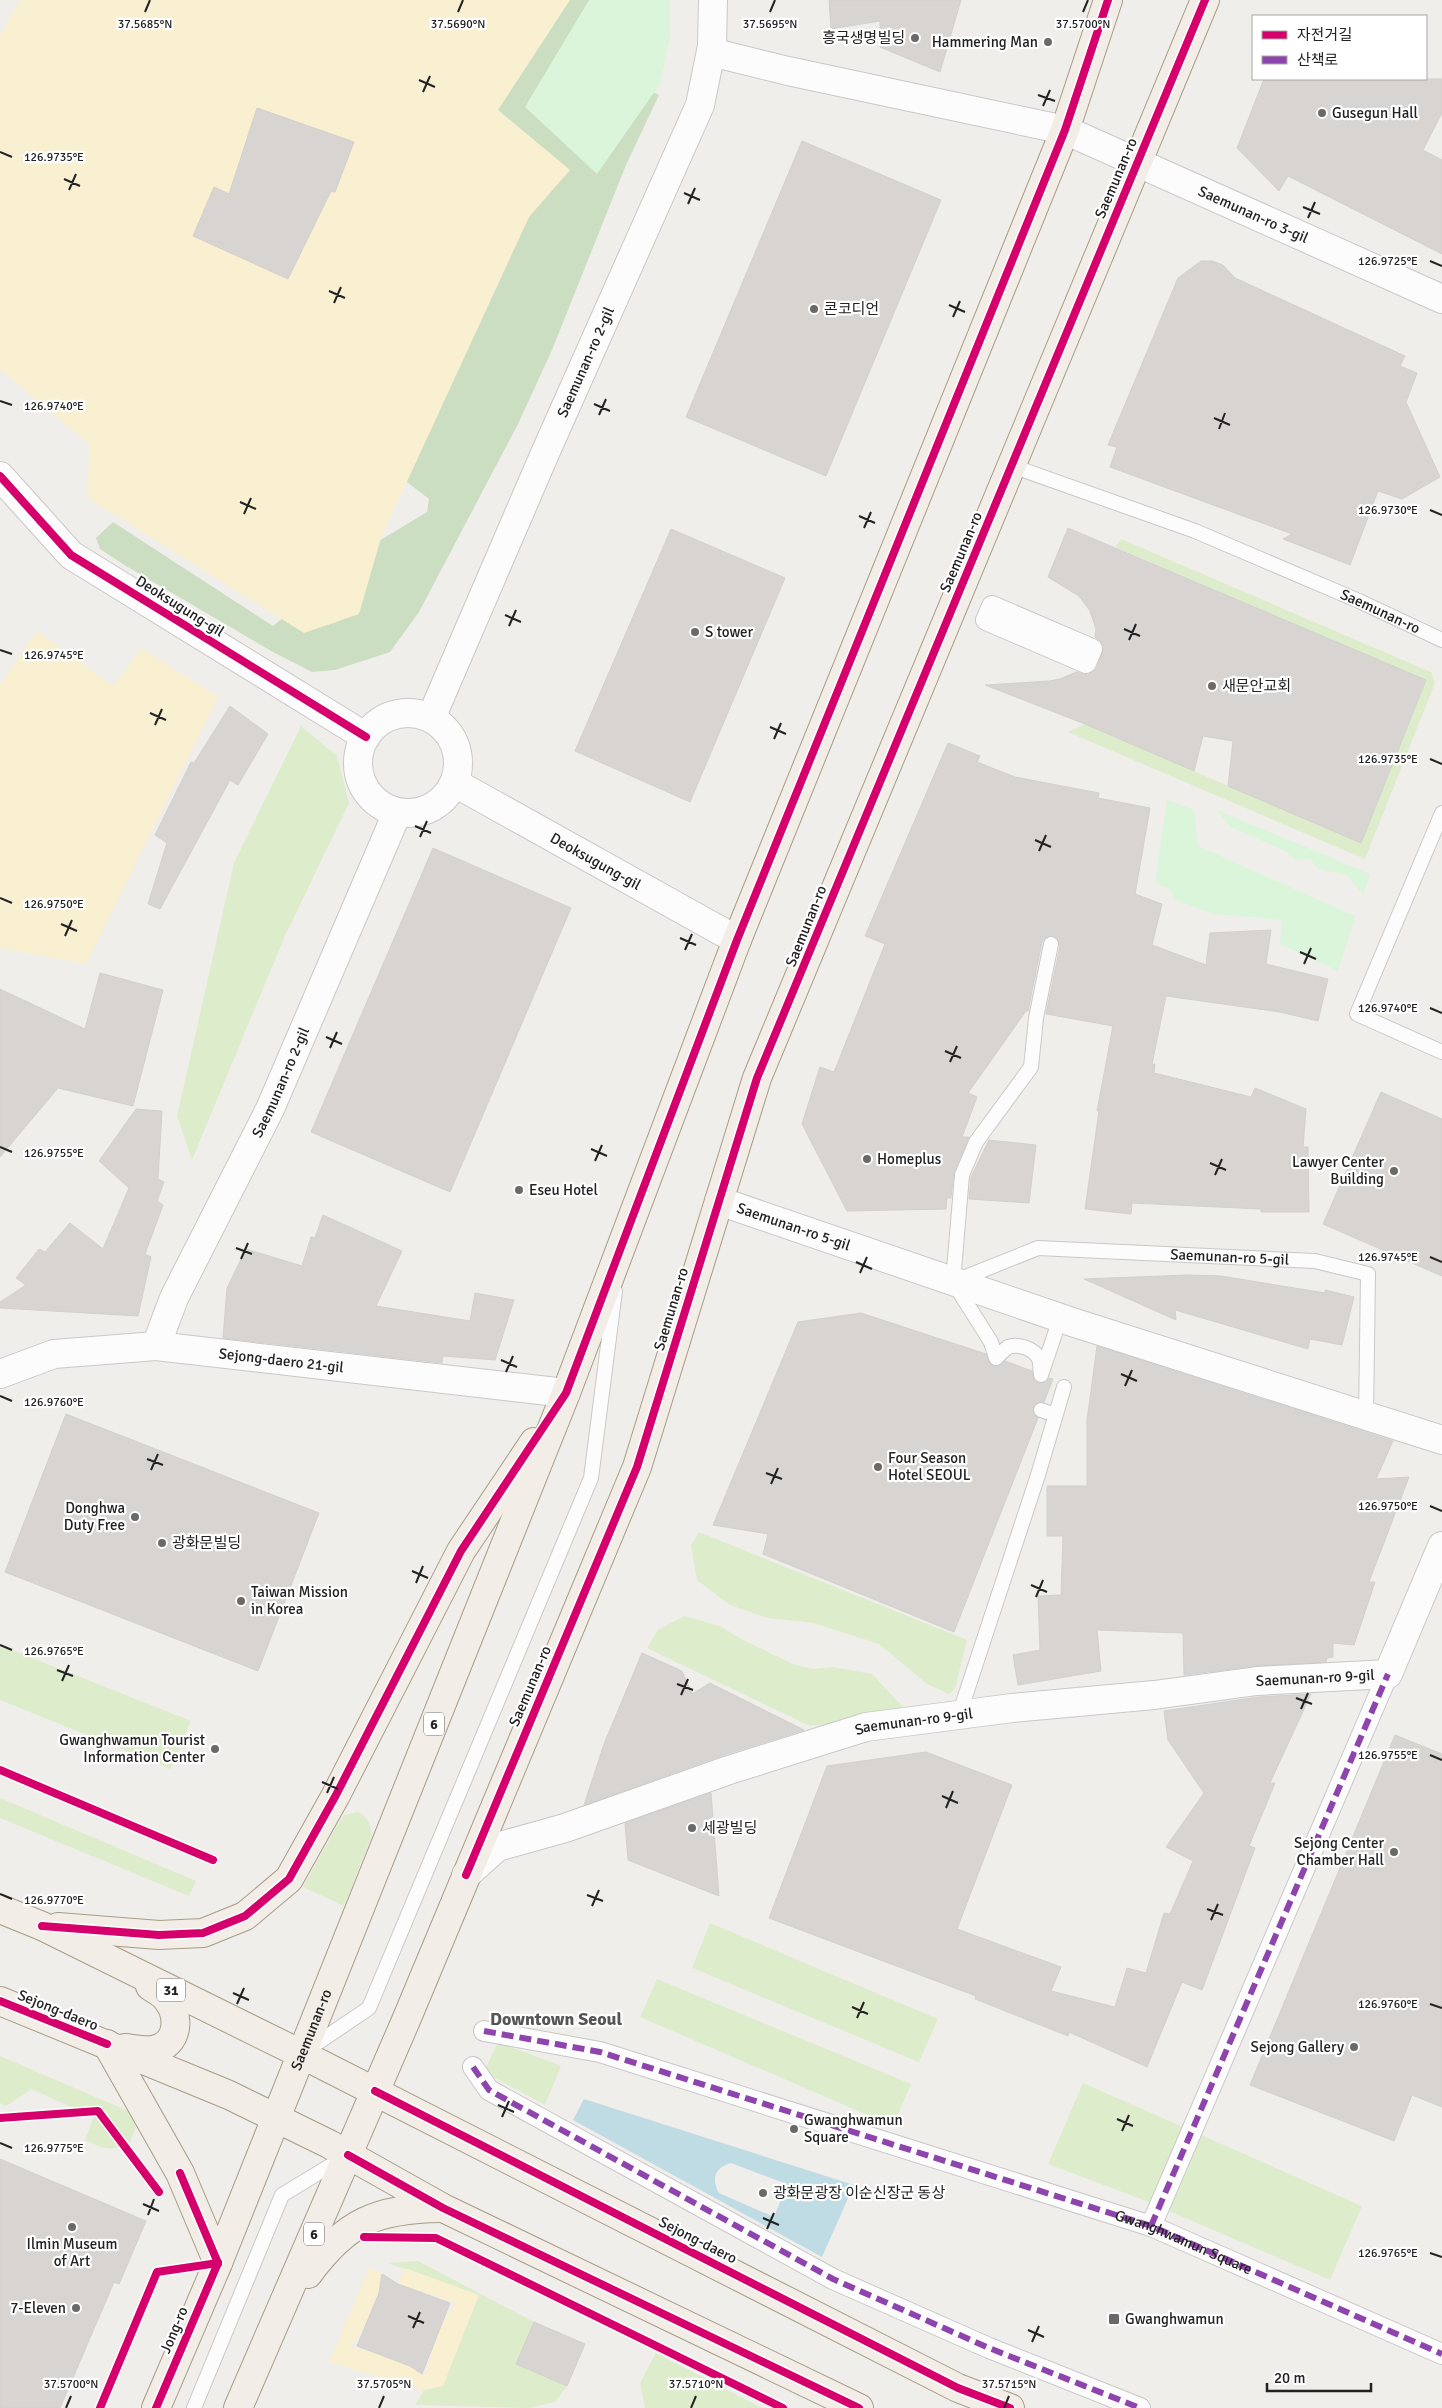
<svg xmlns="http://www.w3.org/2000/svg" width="1442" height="2408" font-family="Signika,'Noto Sans KR',sans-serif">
	<rect width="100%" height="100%" fill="#f0eeeb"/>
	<!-- grass -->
	<g fill="#ddeccb">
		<polygon points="1121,539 1431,672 1435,683 1365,859 1068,732 1085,724 1360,843 1426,681 1115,547"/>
		<polygon points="301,726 337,756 349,803 284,938 192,1160 177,1116 234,863"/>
		<polygon points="699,1532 967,1640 955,1689 949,1694 927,1684 879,1644 814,1623 768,1618 730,1605 697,1580 691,1545"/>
		<polygon points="684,1616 720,1626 741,1639 795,1665 814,1669 833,1667 872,1674 916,1721 866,1727 808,1725 647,1648 658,1630"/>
		<polygon points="0,1645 191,1721 171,1769 0,1700"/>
		<polygon points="0,1798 196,1881 189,1896 0,1818"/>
		<path d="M358,1812C368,1817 370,1824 372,1835L344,1906L303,1887L338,1824L344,1815Z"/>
		<polygon points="710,1923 938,2019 919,2062 692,1968"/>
		<polygon points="657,1979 911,2084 893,2126 640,2017"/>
		<polygon points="498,2042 561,2066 545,2105 484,2072"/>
		<path d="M0,2056L128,2111L136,2126L130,2143C109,2152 105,2149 85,2140L94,2117L31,2089L6,2106L0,2103Z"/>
		<polygon points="1083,2083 1362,2206 1330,2280 1141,2199 1048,2164"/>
		<polygon points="418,2261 534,2322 516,2364 567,2386 555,2402 529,2408 415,2405 424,2390 443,2386 478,2295 388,2263"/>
		<polygon points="656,2353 762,2408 645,2408 640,2383"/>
	</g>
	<!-- forest -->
	<polygon fill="#cbdec1" points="337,0 638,0 648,90 659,95 626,165 552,350 518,424 419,612 390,652 335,670 312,672 273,652 126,566 100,549 96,538 113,522 273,626 298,606 323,626 337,622 379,541 427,512 429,499 403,479"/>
	<!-- sand -->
	<g fill="#f8f0d0">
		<polygon points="20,0 570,0 498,110 570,170 529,217 381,538 359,614 304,633 88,498 89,444 0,369 0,36"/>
		<polygon points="37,631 113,686 141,648 218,697 86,964 0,948 0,685"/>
		<path d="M370,2267L382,2274C377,2300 368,2326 350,2347C377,2352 403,2362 426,2376C431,2350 439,2324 456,2303L398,2284L405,2268L479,2295L443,2386L424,2390L329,2362Z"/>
	</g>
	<!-- park -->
	<g fill="#daf5da">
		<polygon points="589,0 670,0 670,38 660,84 597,174 525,107"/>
		<polygon points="1167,800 1194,810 1198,846 1355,916 1338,971 1280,944 1282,920 1214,914 1173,899 1172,891 1155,883"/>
		<polygon points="1215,809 1370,874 1363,895 1347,875 1318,869 1310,859 1296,860 1283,850 1231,827"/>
	</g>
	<!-- water -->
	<path fill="#bfdbe3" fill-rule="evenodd" d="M584,2099L854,2185L822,2257L573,2120ZM731,2163L787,2184L774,2217L719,2193C711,2179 715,2167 731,2163Z"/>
	<!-- building -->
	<g fill="#d7d4d2" stroke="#d3d0cc">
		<polygon points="829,0 961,0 940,72 880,47 880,21 831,29"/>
		<polygon points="1264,79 1442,79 1442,113 1423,150 1442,160 1442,254 1288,176 1279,191 1237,148"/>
		<polygon points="257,108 354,142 335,192 331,191 288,279 193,236 214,187 229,194"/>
		<polygon points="802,141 941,200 826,476 686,417"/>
		<polygon points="1201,261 1212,261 1223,265 1235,278 1405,356 1400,366 1417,373 1406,402 1440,477 1402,499 1378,491 1350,565 1283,539 1292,534 1110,467 1117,447 1108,445 1178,278"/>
		<polygon points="1068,528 1426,680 1361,843 1228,786 1233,741 1203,736 1194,771 1085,724 985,685 1049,681 1060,679 1076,672 1088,675 1097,668 1104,647 1101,642 1095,637 1096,629 1090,611 1079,596 1048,577"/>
		<polygon points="671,529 785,578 690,802 575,751"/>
		<polygon points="230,706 268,734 238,785 230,780 160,909 148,904 167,843 155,835 191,762 194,763"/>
		<polygon points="948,743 980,756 977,762 1015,777 1099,793 1098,798 1150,808 1135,894 1162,904 1152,945 1206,965 1210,933 1271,930 1266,964 1328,979 1318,1021 1280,1012 1166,996 1152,1064 1155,1064 1154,1073 1251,1097 1255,1088 1306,1109 1303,1147 1308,1147 1309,1212 1261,1212 1261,1209 1132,1203 1131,1214 1085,1209 1099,1111 1097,1111 1113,1026 1046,1014 1060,946 1057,938 1052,935 1045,938 1042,942 1028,1011 1026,1011 968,1093 977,1097 962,1137 969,1137 954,1172 951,1198 947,1198 946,1209 847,1211 802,1124 820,1067 834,1072 885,944 865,936"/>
		<polygon points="433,848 571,908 450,1192 311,1132"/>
		<polygon points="100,973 163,990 133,1106 58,1088 0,1157 0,989 85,1029"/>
		<polygon points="1381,1092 1442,1119 1442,1276 1323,1224"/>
		<polygon points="136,1109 162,1111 158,1179 164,1182 157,1201 163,1205 145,1254 151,1257 138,1316 0,1308 0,1302 26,1285 16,1278 39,1249 45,1252 70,1223 103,1249 129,1188 99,1161"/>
		<polygon points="989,1140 1036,1145 1029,1203 969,1199 971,1177"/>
		<polygon points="323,1215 402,1251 376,1306 470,1321 475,1293 514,1300 495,1360 443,1356 442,1363 223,1338 227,1288 246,1249 302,1266 311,1237 315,1238"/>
		<polygon points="1187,1275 1221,1276 1325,1293 1325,1290 1354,1297 1342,1345 1310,1339 1308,1349 1175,1310 1176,1320 1084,1279"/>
		<polygon points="861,1313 986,1354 990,1364 993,1366 999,1366 1005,1361 1032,1371 1034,1380 1038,1383 1046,1382 1049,1378 1053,1379 1044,1402 1039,1402 1033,1407 1033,1412 1038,1418 954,1632 763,1554 768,1534 713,1525 798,1322"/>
		<polygon points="1097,1346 1393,1441 1376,1479 1409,1477 1369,1582 1375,1582 1354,1645 1333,1643 1333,1657 1327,1658 1326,1662 1255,1666 1184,1675 1183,1633 1097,1630 1101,1671 1018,1685 1013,1655 1040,1650 1038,1596 1061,1595 1063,1536 1047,1536 1047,1486 1087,1486 1087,1420"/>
		<polygon points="66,1414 319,1513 258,1671 5,1572"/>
		<polygon points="642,1653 682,1671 692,1694 710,1683 804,1730 724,1755 584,1805 604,1744"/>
		<polygon points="1311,1694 1270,1783 1275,1783 1249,1846 1255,1848 1202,1990 1182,1982 1147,2067 1069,2032 1068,2036 975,1999 976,1996 769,1918 827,1766 926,1752 1012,1785 957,1929 1061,1967 1051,1991 1115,2007 1127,1968 1146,1973 1164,1913 1170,1914 1193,1861 1166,1847 1204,1793 1168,1740 1164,1711 1258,1697"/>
		<polygon points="1395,1735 1442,1754 1442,2107 1412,2095 1394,2141 1250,2085"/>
		<polygon points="711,1793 719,1896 628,1860 625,1823"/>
		<polygon points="0,2159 146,2221 119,2284 114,2282 60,2408 0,2408"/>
		<polygon points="382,2274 398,2284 450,2303 422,2374 410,2366 357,2346 379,2293"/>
		<polygon points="534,2322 585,2344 567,2386 516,2364"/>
	</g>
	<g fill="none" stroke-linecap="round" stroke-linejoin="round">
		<defs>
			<g id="service">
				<path id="s1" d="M1012,466L1195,531L1359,601L1442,640"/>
				<polyline points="1442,813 1357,1014 1442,1052"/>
				<path id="s2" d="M958,1280L1038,1248L1315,1261L1368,1274L1366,1418"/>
				<polyline points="953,1282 962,1175 976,1142 1031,1067 1036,1018 1051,944"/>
				<path d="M955,1285L991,1342L996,1358C1000,1354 1004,1350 1008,1347C1018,1343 1035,1349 1039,1359C1041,1364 1040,1370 1041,1375"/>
				<polyline points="1042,1372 1060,1319"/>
				<polyline points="1041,1410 1055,1415"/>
				<polyline points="959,1715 1038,1475 1064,1387"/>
				<polyline points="307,2050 369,2008 591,1478 615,1291"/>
				<polyline points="194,2408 282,2195 343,2158"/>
			</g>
			<g id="pedestrian">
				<polygon points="992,606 1092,649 1086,663 986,620"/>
				<polyline points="484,2031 600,2052 1151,2226 1442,2354"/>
				<polyline points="473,2067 489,2090 833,2279 989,2348 1140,2408"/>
				<polyline points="1151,2226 1388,1674"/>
			</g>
			<g id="minor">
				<path id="s3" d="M711,52L788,71L1065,130L1442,299"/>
				<polyline points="0,476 71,555 366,737"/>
				<circle cx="408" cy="763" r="50"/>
				<path id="s4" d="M431,718L546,451L700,105L712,46L713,0"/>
				<path id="s5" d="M455,783L737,940"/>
				<path id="s6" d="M719,1201L1072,1322L1442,1440"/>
				<path id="s7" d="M156,1346L174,1298L270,1109L397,813"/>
				<path id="s8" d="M0,1374L54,1354L156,1346L566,1393"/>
				<path id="s9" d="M466,1875L497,1847L565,1828L729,1770L866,1727L1012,1708L1154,1695L1257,1681L1388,1674L1442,1546"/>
			</g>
			<g id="primary">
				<polyline points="0,1909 42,1926 301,2054 958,2388 1010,2408"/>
				<polyline points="58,1927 159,1935 203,1933 245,1916 289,1879 336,1795 461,1551 534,1442"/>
				<polyline points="0,2001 229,2095 329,2144 443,2208 859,2408"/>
				<polyline points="107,2044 180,2173 218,2263"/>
				<path d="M125,2048C134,2049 144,2051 153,2050C179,2045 181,2016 166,1998C162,1993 155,1990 150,1986"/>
				<path d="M308,2274C347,2221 376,2209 441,2208"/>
				<path id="s10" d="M156,2408L218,2263L566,1393L737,940L1065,130L1108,0"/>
				<polyline points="238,2408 407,2018 637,1467 757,1078 1205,0"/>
			</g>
		</defs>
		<!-- service casing -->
		<use href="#service" stroke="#c9c8c7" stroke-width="16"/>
		<!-- pedestrian casing -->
		<use href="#pedestrian" stroke="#c9c8c7" stroke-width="22"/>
		<!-- minor casing -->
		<use href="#minor" stroke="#c9c8c7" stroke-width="30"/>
		<!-- primary casing -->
		<use href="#primary" stroke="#a79c86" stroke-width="30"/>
		<!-- service -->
		<use href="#service" stroke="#fdfcfc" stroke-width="14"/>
		<!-- pedestrian -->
		<use href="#pedestrian" stroke="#fdfcfc" stroke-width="20"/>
		<!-- minor -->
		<use href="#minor" stroke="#fdfcfc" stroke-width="28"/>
		<!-- primary -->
		<use href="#primary" stroke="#f3ede7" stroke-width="28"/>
		<!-- quiet -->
		<g stroke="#8e44ad" stroke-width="6" stroke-dasharray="12 6" stroke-linecap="butt">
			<path id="s11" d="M484,2031L600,2052L1151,2226L1442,2354"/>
			<polyline points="473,2067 489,2090 833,2279 989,2348 1140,2408"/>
			<polyline points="1151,2226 1388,1674"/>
		</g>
		<defs>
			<g id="cycleway">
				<polyline points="0,476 71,555 366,737"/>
				<polyline points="0,1770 213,1860"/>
				<polyline points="466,1875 637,1467 757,1078 1205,0"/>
				<polyline points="42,1926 159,1935 203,1933 245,1916 289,1879 336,1795 461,1551 566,1393 737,940 1065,130 1108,0"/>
				<polyline points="0,2001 107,2044"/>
				<polyline points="375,2091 958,2388 1010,2408"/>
				<polyline points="0,2118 98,2111 159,2192"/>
				<polyline points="348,2155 443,2208 859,2408"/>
				<polyline points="180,2173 218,2263"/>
				<polyline points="364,2237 436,2238 783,2408"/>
				<polyline points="100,2408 157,2272 218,2263"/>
				<polyline points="156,2408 218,2263"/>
			</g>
		</defs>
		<!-- cycleway casing -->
		<use href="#cycleway" stroke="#fff" stroke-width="11"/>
		<!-- cycleway -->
		<use href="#cycleway" stroke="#d6006c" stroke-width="8"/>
	</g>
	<!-- ticks -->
	<path fill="none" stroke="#222" stroke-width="2" d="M145,12L150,0M458,12L463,0M770,12L775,0M1083,12L1088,0M419,80L435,87M423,92L430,76M1038,95L1055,101M1043,106L1050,90M0,152L12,157M64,179L80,186M69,190L76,174M684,193L700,200M688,204L695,188M1303,207L1320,214M1308,218L1315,202M1430,261L1442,266M329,291L345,298M334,303L341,287M949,305L965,312M953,317L960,301M0,401L12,405M594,404L610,411M599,415L606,399M1214,418L1230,425M1219,429L1225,413M240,502L256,509M1430,510L1442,515M244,514L251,498M859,516L875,523M864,528L871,512M505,615L521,622M509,626L516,610M1124,629L1140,636M1129,640L1136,624M0,650L12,654M150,713L166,720M155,725L162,709M770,727L786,734M774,739L781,723M1430,759L1442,764M415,826L431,833M420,837L427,821M1035,840L1051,847M1039,851L1046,835M0,898L12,903M61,924L77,931M65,936L72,920M680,938L696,945M685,950L692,934M1300,952L1316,959M1304,964L1311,948M1430,1008L1442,1013M326,1037L342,1044M330,1048L337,1032M945,1051L961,1058M950,1062L957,1046M0,1147L12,1152M591,1149L607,1156M595,1161L602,1145M1210,1163L1226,1170M1215,1175L1222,1159M236,1248L252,1254M1430,1257L1442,1262M241,1259L248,1243M856,1262L872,1269M860,1273L867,1257M501,1360L517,1367M506,1372L513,1356M1121,1374L1137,1381M1125,1386L1132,1370M0,1396L12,1401M147,1459L163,1465M151,1470L158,1454M766,1473L782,1479M771,1484L778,1468M1430,1506L1442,1511M412,1571L428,1578M416,1583L423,1566M1031,1585L1047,1592M1036,1597L1043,1580M0,1645L12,1650M57,1670L73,1676M62,1681L69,1665M677,1684L693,1690M681,1695L688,1679M1296,1698L1312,1704M1301,1709L1308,1693M1430,1755L1442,1760M322,1782L338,1789M327,1793L334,1777M942,1796L958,1803M946,1808L953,1791M0,1894L12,1899M587,1895L603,1901M592,1906L599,1890M1207,1909L1223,1915M1211,1920L1218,1904M233,1993L249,2000M237,2004L244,1988M1430,2004L1442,2008M852,2007L868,2014M857,2018L864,2002M498,2105L514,2112M502,2117L509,2101M1117,2119L1133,2126M1122,2131L1129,2115M0,2143L12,2148M143,2204L159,2211M148,2215L154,2199M763,2218L779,2225M767,2229L774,2213M1430,2253L1442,2257M408,2316L424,2323M413,2328L420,2312M1028,2330L1044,2337M1032,2342L1039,2326M66,2408L71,2396M379,2408L384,2396M691,2408L696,2396M1004,2408L1009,2396"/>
	<!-- markers -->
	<g fill="#6a6968" stroke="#fff" stroke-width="2">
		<circle cx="915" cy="38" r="5"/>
		<circle cx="1048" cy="42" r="5"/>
		<circle cx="1322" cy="113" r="5"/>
		<circle cx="814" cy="309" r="5"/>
		<circle cx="695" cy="632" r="5"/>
		<circle cx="1212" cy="686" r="5"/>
		<circle cx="867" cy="1159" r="5"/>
		<circle cx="1394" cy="1171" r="5"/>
		<circle cx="519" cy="1190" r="5"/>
		<circle cx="878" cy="1467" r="5"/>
		<circle cx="135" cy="1517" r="5"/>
		<circle cx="162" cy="1543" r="5"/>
		<circle cx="241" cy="1601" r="5"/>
		<circle cx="215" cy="1749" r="5"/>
		<circle cx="692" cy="1828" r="5"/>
		<circle cx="1394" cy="1852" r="5"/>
		<circle cx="1354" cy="2047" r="5"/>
		<circle cx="794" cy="2129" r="5"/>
		<circle cx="763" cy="2193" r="5"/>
		<circle cx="72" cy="2227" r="5"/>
		<circle cx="76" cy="2308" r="5"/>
		<rect x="1108" y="2313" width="12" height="12" rx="2.5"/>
	</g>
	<g text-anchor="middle" stroke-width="4.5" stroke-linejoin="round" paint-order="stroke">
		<!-- shield labels -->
		<g fill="#fff" stroke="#646464" stroke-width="1">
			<rect x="424" y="1712.5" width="20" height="23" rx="4"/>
			<rect x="157" y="1978.5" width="28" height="23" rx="4"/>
			<rect x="304" y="2222.5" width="20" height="23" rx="4"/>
		</g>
		<g font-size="14" font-weight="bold" fill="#222">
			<text x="434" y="1729">6</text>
			<text x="171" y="1995">31</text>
			<text x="314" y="2239">6</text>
		</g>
		<!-- poi labels -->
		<g font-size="15" fill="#222" stroke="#fff" text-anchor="start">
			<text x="905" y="43" text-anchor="end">흥국생명빌딩</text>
			<text x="1038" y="47" text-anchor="end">Hammering Man</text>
			<text x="1332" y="118">Gusegun Hall</text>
			<text x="824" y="314">콘코디언</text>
			<text x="705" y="637">S tower</text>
			<text x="1222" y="691">새문안교회</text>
			<text x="877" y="1164">Homeplus</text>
			<text x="1384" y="1167" text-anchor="end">Lawyer Center<tspan x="1384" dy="17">Building</tspan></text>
			<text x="529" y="1195">Eseu Hotel</text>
			<text x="888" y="1463">Four Season<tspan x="888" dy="17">Hotel SEOUL</tspan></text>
			<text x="125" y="1513" text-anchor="end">Donghwa<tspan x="125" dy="17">Duty Free</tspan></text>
			<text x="172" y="1548">광화문빌딩</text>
			<text x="251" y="1597">Taiwan Mission<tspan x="251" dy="17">in Korea</tspan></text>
			<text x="205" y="1745" text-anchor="end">Gwanghwamun Tourist<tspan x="205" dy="17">Information Center</tspan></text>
			<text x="702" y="1833">세광빌딩</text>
			<text x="1384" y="1848" text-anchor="end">Sejong Center<tspan x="1384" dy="17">Chamber Hall</tspan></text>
			<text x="1344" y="2052" text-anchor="end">Sejong Gallery</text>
			<text x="804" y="2125">Gwanghwamun<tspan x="804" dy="17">Square</tspan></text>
			<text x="773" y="2198">광화문광장 이순신장군 동상</text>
			<text x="72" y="2249" text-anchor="middle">Ilmin Museum<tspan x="72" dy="17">of Art</tspan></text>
			<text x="66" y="2313" text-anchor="end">7-Eleven</text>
			<text x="1125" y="2324">Gwanghwamun</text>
		</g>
		<!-- street labels -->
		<g font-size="15" fill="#222" stroke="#fff">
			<text transform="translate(1116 178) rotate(-67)" y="5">Saemunan-ro</text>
			<text dy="5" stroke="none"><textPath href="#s3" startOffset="569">Saemunan-ro 3-gil</textPath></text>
			<text dy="5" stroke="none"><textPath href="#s4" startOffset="388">Saemunan-ro 2-gil</textPath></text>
			<text transform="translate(961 552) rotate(-67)" y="5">Saemunan-ro</text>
			<text transform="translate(180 606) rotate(32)" y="5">Deoksugung-gil</text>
			<text dy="5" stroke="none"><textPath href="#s1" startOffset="396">Saemunan-ro</textPath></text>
			<text dy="5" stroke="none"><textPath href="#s5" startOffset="161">Deoksugung-gil</textPath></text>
			<text transform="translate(806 926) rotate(-68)" y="5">Saemunan-ro</text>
			<text dy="5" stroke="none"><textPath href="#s7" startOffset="292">Saemunan-ro 2-gil</textPath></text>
			<text dy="5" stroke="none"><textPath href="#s6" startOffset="79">Saemunan-ro 5-gil</textPath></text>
			<text dy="5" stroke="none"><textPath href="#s2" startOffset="278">Saemunan-ro 5-gil</textPath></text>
			<text transform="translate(671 1309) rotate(-73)" y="5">Saemunan-ro</text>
			<text dy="5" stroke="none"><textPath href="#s8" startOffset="286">Sejong-daero 21-gil</textPath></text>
			<text dy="5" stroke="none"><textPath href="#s9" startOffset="882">Saemunan-ro 9-gil</textPath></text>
			<text transform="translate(530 1686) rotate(-67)" y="5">Saemunan-ro</text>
			<text dy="5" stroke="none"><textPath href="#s9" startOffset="478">Saemunan-ro 9-gil</textPath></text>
			<text transform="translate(58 2010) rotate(22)" y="5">Sejong-daero</text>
			<text dy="5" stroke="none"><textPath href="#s10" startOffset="409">Saemunan-ro</textPath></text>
			<text transform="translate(698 2240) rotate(27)" y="5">Sejong-daero</text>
			<text dy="5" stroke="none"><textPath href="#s11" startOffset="732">Gwanghwamun Square</textPath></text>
			<text transform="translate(174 2330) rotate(-67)" y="5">Jong-ro</text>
		</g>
		<!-- quarter labels -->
		<g font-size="18" font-weight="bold" fill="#555" stroke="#fff">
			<text x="556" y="2025">Downtown Seoul</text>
		</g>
	</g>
	<g font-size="12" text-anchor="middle" fill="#222" stroke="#fff" stroke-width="4.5" stroke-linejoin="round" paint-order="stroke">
		<text x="145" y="28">37.5685°N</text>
		<text x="458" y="28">37.5690°N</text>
		<text x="770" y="28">37.5695°N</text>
		<text x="1083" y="28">37.5700°N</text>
		<text x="54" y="161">126.9735°E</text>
		<text x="1388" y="265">126.9725°E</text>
		<text x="54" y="410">126.9740°E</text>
		<text x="1388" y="514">126.9730°E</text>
		<text x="54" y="659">126.9745°E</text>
		<text x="1388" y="763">126.9735°E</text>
		<text x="54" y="908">126.9750°E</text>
		<text x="1388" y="1012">126.9740°E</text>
		<text x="54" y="1157">126.9755°E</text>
		<text x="1388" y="1261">126.9745°E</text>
		<text x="54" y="1406">126.9760°E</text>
		<text x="1388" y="1510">126.9750°E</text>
		<text x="54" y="1655">126.9765°E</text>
		<text x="1388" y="1759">126.9755°E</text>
		<text x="54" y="1904">126.9770°E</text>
		<text x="1388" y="2008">126.9760°E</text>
		<text x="54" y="2152">126.9775°E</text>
		<text x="1388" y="2257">126.9765°E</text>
		<text x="71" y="2388">37.5700°N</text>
		<text x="384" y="2388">37.5705°N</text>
		<text x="696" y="2388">37.5710°N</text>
		<text x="1009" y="2388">37.5715°N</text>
	</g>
	<!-- legend -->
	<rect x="1252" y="15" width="175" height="65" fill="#ffffff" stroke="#a7a7a7"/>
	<rect x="1262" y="31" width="25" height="8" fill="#d6006c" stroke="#a7a7a7"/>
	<text x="1297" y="40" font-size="15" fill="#222222">자전거길</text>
	<rect x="1262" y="56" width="25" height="8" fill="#8e44ad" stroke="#a7a7a7"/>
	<text x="1297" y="65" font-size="15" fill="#222222">산책로</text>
	<!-- scale -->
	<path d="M1267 2383v8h104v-8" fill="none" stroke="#222222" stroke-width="2.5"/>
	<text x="1274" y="2383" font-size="15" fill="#222222" stroke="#ffffff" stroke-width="4" paint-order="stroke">20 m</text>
</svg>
